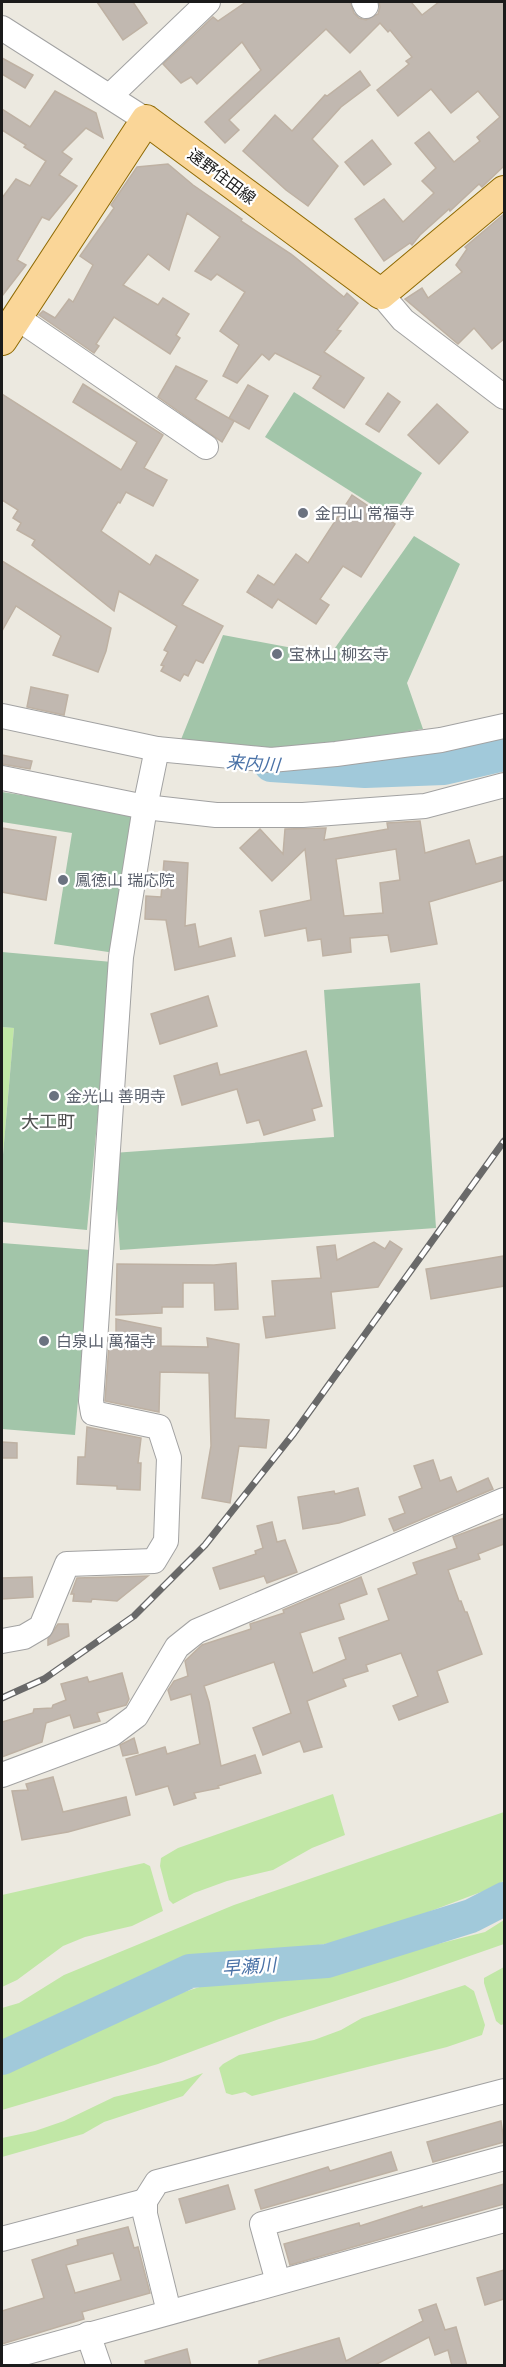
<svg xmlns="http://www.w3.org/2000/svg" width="506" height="2367" font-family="Figtree,'Noto Sans JP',sans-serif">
	<rect width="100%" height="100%" fill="#ece9e0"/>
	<!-- grass -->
	<g fill="#c1e7a6">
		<polygon points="2,1027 14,1028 2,1166"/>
		<polygon points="333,1794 345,1835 312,1848 273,1870 227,1881 194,1893 173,1904 169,1900 160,1866 161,1858 178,1848"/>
		<path d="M504,1812V1881L487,1890C427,1911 368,1940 304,1947C263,1953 218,1948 177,1961C115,1981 64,2028 2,2047V2008L19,2003L64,1975L234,1905Z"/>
		<polygon points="144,1863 150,1866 163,1911 132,1926 85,1937 63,1946 17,1980 2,1987 2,1895"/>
		<polygon points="504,1920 504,1944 401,1980 279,2019 158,2064 2,2110 2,2069 60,2048 144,2005 215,1982 327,1974 402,1953 485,1932"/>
		<polygon points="504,1967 504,2024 501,2025 496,2021 484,1983 484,1978"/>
		<polygon points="465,1985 474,1991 485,2025 482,2035 447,2047 252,2096 245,2092 232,2095 226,2093 219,2068 223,2064 239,2055 314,2040 341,2030 362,2018"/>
		<polygon points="203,2073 183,2096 104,2122 83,2134 2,2157 2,2138 35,2131 64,2121 114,2097 182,2081"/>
	</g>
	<!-- cemetery -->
	<g fill="#a2c5a9">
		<polygon points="294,392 422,473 393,518 265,437"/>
		<polygon points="414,536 460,564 407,683 423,729 299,749 180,742 223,635 330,655"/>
		<polygon points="2,792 137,813 115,953 54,944 72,833 2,822"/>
		<polygon points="2,952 112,962 87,1230 2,1222 2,1166 14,1028 2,1027"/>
		<polygon points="420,983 436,1228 120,1250 113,1153 334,1137 324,990"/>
		<polygon points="2,1243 91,1250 75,1435 2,1429"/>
	</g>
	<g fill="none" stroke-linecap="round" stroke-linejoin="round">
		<!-- river -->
		<g stroke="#a1c9da" stroke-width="34">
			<polyline points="271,765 365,771 444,768 504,754"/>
			<polyline points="2,2058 190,1971 327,1961 471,1916 504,1899"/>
		</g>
	</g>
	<!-- building -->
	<g fill="#c1b8b0" stroke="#beb1a3" stroke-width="1.5" fill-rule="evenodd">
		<polygon points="97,2 133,2 147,23 123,40"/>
		<polygon points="246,2 350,2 354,13 359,18 366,20 378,14 380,7 379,2 411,2 422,15 439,2 504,2 504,166 482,187 479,184 450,211 449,209 420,235 412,245 410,243 384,261 355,219 384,199 403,222 434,193 422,181 436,168 415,143 429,132 454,162 480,141 477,137 500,117 478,91 451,113 431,89 398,116 377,90 409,64 406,61 412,57 390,30 388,32 380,23 350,53 326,29 229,120 239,130 225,143 205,122 261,70 242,42 197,84 191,77 181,83 163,64 213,17 218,21"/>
		<polygon points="2,58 33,75 25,88 2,74"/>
		<polygon points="360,71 370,85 341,107 312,139 338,166 308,206 286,190 243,151 275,115 292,131 325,95 327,96"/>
		<polygon points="55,91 96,113 103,138 86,128 62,152 72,159 59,175 77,186 49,220 42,217 17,260 26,265 2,296 2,198 16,179 30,186 46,161 24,147 26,145 2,130 2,109 30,127"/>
		<polygon points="372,140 391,164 364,185 345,162"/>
		<polygon points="168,164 193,185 242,219 241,221 291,254 344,297 347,293 358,303 337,330 341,331 324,352 364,378 344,408 313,388 321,376 275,353 269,360 262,354 237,383 223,376 239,345 220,331 245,292 217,274 211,280 195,271 220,237 187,213 169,270 148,254 123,285 158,305 163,298 189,314 176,335 180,338 170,354 114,317 96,344 99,346 94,353 39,315 43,311 55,318 69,299 73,302 93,265 80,256 114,208 111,205 137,167"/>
		<polygon points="504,214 504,339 492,349 474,328 458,344 405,299 422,288 428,298 462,272 456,265 467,249 465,247"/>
		<polygon points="176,366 207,381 195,399 234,421 222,442 158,397"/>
		<polygon points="83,384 163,435 144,468 167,480 153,506 126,492 120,503 118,502 101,531 150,565 156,555 198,580 182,605 223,626 203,663 196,660 188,676 184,674 180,681 161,671 164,666 161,665 168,652 164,650 177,626 119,591 114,611 32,545 35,540 17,530 21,523 13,518 18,510 2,500 2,394 121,470 137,442 73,402"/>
		<polygon points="248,385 268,396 249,429 229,418"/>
		<polygon points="388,393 400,402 379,432 366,424"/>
		<polygon points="437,404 468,432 439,464 408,435"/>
		<polygon points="352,495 395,524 361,577 343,566 320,599 329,605 316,624 278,599 272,608 247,592 258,575 274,585 296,554 308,563"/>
		<polygon points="2,561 111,628 106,651 98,672 53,655 61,636 16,606 2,631"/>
		<polygon points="31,687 68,695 64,715 27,707"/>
		<polygon points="2,755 32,761 30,769 2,764"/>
		<path d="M420,821L425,853L469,840L476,864L504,856V880L429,902L437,944L391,952L388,935L350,938L351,952L323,956L321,939L308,941L306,928L265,936L260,911L311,900L305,849L272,881L240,848L260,829L283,854L285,829L326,828L324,840L388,829L387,823ZM396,849L400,880L380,883L383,913L344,916L336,859Z"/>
		<polygon points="2,828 56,837 46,900 2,892"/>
		<polygon points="164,861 188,863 185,926 195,924 199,947 231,938 235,956 175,970 166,920 145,919 146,896 161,897"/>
		<polygon points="208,996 217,1026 160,1044 151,1014"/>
		<polygon points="306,1051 322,1106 312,1109 315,1120 264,1135 259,1120 247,1123 237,1089 182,1105 174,1076 217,1063 220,1075"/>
		<polygon points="390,1241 402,1249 378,1287 331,1292 335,1328 266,1338 263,1317 275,1316 272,1281 321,1278 317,1247 335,1245 337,1260 374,1242 385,1249"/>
		<polygon points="504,1256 504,1286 431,1299 426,1269"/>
		<polygon points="236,1263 238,1309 215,1310 214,1283 183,1283 183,1307 162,1307 162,1313 116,1315 117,1264 214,1265"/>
		<polygon points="116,1319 161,1328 161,1346 208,1347 207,1338 239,1344 235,1418 269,1420 266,1448 239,1446 230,1503 202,1498 211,1446 209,1373 160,1372 159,1412 105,1401 109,1344 116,1344"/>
		<polygon points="87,1427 141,1438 138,1463 141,1463 140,1490 117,1489 117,1486 77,1484 78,1457 85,1457"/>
		<polygon points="2,1442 17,1443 17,1458 2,1458"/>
		<polygon points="433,1460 440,1481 451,1477 457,1492 488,1478 493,1489 394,1531 389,1519 405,1513 399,1497 422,1488 414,1466"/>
		<polygon points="358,1488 365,1515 339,1523 303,1529 298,1497 334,1491 335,1494"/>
		<polygon points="504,1518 504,1544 478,1554 480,1559 448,1570 459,1601 461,1601 465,1612 467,1612 482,1654 437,1671 448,1702 399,1720 393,1706 418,1696 401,1653 366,1665 368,1671 343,1679 346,1686 307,1701 322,1747 304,1752 300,1741 263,1755 253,1728 291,1713 274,1662 204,1686 209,1702 221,1766 255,1755 261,1773 218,1786 219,1788 194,1793 196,1798 174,1805 168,1786 136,1795 126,1759 165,1747 167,1754 200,1744 191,1694 171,1700 168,1690 174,1681 188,1676 185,1661 202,1645 251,1629 250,1624 284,1613 283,1610 361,1577 367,1594 339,1604 344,1619 300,1633 313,1673 346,1659 339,1638 389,1620 378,1589 417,1574 413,1563 457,1548 453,1537"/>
		<polygon points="272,1522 277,1542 285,1540 297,1572 267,1583 264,1576 220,1589 213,1568 256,1554 255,1551 263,1548 257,1526"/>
		<polygon points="148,1576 117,1601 92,1599 91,1602 73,1601 74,1594 71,1594 77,1578"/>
		<polygon points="32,1577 33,1597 2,1599 2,1578"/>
		<polygon points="58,1624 68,1624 69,1636 48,1645 48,1639"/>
		<polygon points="122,1673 129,1699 126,1705 97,1713 100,1721 74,1728 70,1715 46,1723 42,1742 2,1757 2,1722 33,1713 34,1709 52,1708 53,1705 66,1700 61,1684 87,1677 89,1682"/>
		<polygon points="134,1738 138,1753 123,1756 120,1745"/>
		<polygon points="53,1777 63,1812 126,1797 130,1815 68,1832 22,1840 12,1791 28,1790 26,1784"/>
		<polygon points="501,2121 504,2142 433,2162 427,2142"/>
		<polygon points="391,2152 397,2170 261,2209 255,2190 328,2167 330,2171"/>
		<polygon points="504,2184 504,2204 290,2265 284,2244 359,2223 360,2226 422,2206 422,2208"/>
		<polygon points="228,2185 235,2209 186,2223 179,2199"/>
		<path d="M128,2227L134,2248L138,2247L150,2293L82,2312L84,2319L2,2344V2311L44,2298L32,2260L78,2245L77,2240ZM113,2253L121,2280L75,2293L66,2265Z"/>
		<polygon points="504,2270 504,2299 485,2305 477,2278"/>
		<polygon points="436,2304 445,2330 456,2327 467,2366 452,2366 448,2350 435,2355 429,2337 373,2366 259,2366 259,2361 339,2338 346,2361 423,2321 419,2310"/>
		<polygon points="187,2349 191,2366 146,2366 145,2361"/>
	</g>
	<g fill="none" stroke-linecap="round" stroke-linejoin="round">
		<defs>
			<g id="minor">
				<polyline points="364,2 366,6"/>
				<polyline points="2,28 146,120"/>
				<polyline points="111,95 208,2"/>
				<polyline points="381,294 403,320 504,397"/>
				<polyline points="16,317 206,447"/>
				<polyline points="2,716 157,749 271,760 336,754 441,740 504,726"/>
				<polyline points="2,778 145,807 216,815 303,815 425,806 504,785"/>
				<polyline points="2,1641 24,1637 41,1627 67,1564 154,1561 166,1541 169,1458 159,1427 93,1413 91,1401 121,957 145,807 157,749"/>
				<polyline points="2,1775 112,1734 136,1716 177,1647 197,1631 504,1500"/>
				<polyline points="2,2239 145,2201"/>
				<polyline points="278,2282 262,2224 504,2158"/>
				<polyline points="169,2312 145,2214 145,2201 157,2182 504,2091"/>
				<polyline points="88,2334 99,2366"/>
				<polyline points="2,2359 504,2220"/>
			</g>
			<polyline id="major" points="2,340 146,120 381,294 504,191"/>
		</defs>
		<!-- minor casing -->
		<use href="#minor" stroke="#a2a2a2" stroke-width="26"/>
		<!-- major casing -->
		<use href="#major" stroke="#8f6a03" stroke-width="32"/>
		<!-- minor -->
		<use href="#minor" stroke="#fff" stroke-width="24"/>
		<!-- major -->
		<use href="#major" stroke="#fad698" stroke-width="30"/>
		<defs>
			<polyline id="rail" points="2,1698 44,1679 134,1616 205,1545 294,1433 504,1141"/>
		</defs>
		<!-- rail casing -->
		<use href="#rail" stroke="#696969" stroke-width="7"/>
		<!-- rail -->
		<use href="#rail" stroke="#fff" stroke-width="4.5" stroke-dasharray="14" stroke-linecap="butt"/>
	</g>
	<!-- markers -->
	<g fill="#6b7280" stroke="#fff" stroke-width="2">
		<circle cx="303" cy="513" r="6"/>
		<circle cx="277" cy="654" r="6"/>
		<circle cx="63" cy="880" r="6"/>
		<circle cx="54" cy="1096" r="6"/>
		<circle cx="44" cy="1341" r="6"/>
	</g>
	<g text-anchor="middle" stroke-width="4.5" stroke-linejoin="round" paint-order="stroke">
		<!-- street labels -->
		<g font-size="16" fill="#1b1b1b" stroke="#fff">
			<text transform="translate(222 176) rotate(37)" y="6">遠野住田線</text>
		</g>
		<!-- worship labels -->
		<g font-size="16" fill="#5b616d" stroke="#fff" text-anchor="start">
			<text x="315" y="519">金円山 常福寺</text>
			<text x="289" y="660">宝林山 柳玄寺</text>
			<text x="75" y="886">鳳徳山 瑞応院</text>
			<text x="66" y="1102">金光山 善明寺</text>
			<text x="56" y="1347">白泉山 萬福寺</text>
		</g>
		<!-- water labels -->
		<g font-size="18" font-style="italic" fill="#4a72a7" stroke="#fff">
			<text transform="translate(253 764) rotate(4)" y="6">来内川</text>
			<text transform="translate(249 1967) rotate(-4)" y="6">早瀬川</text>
		</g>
		<!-- neighbourhood labels -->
		<g font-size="18" fill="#4e4e4e" stroke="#fff">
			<text x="48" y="1128">大工町</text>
		</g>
	</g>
	<!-- border -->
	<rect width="506" height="2367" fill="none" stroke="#1b1b1b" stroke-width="6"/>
</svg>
